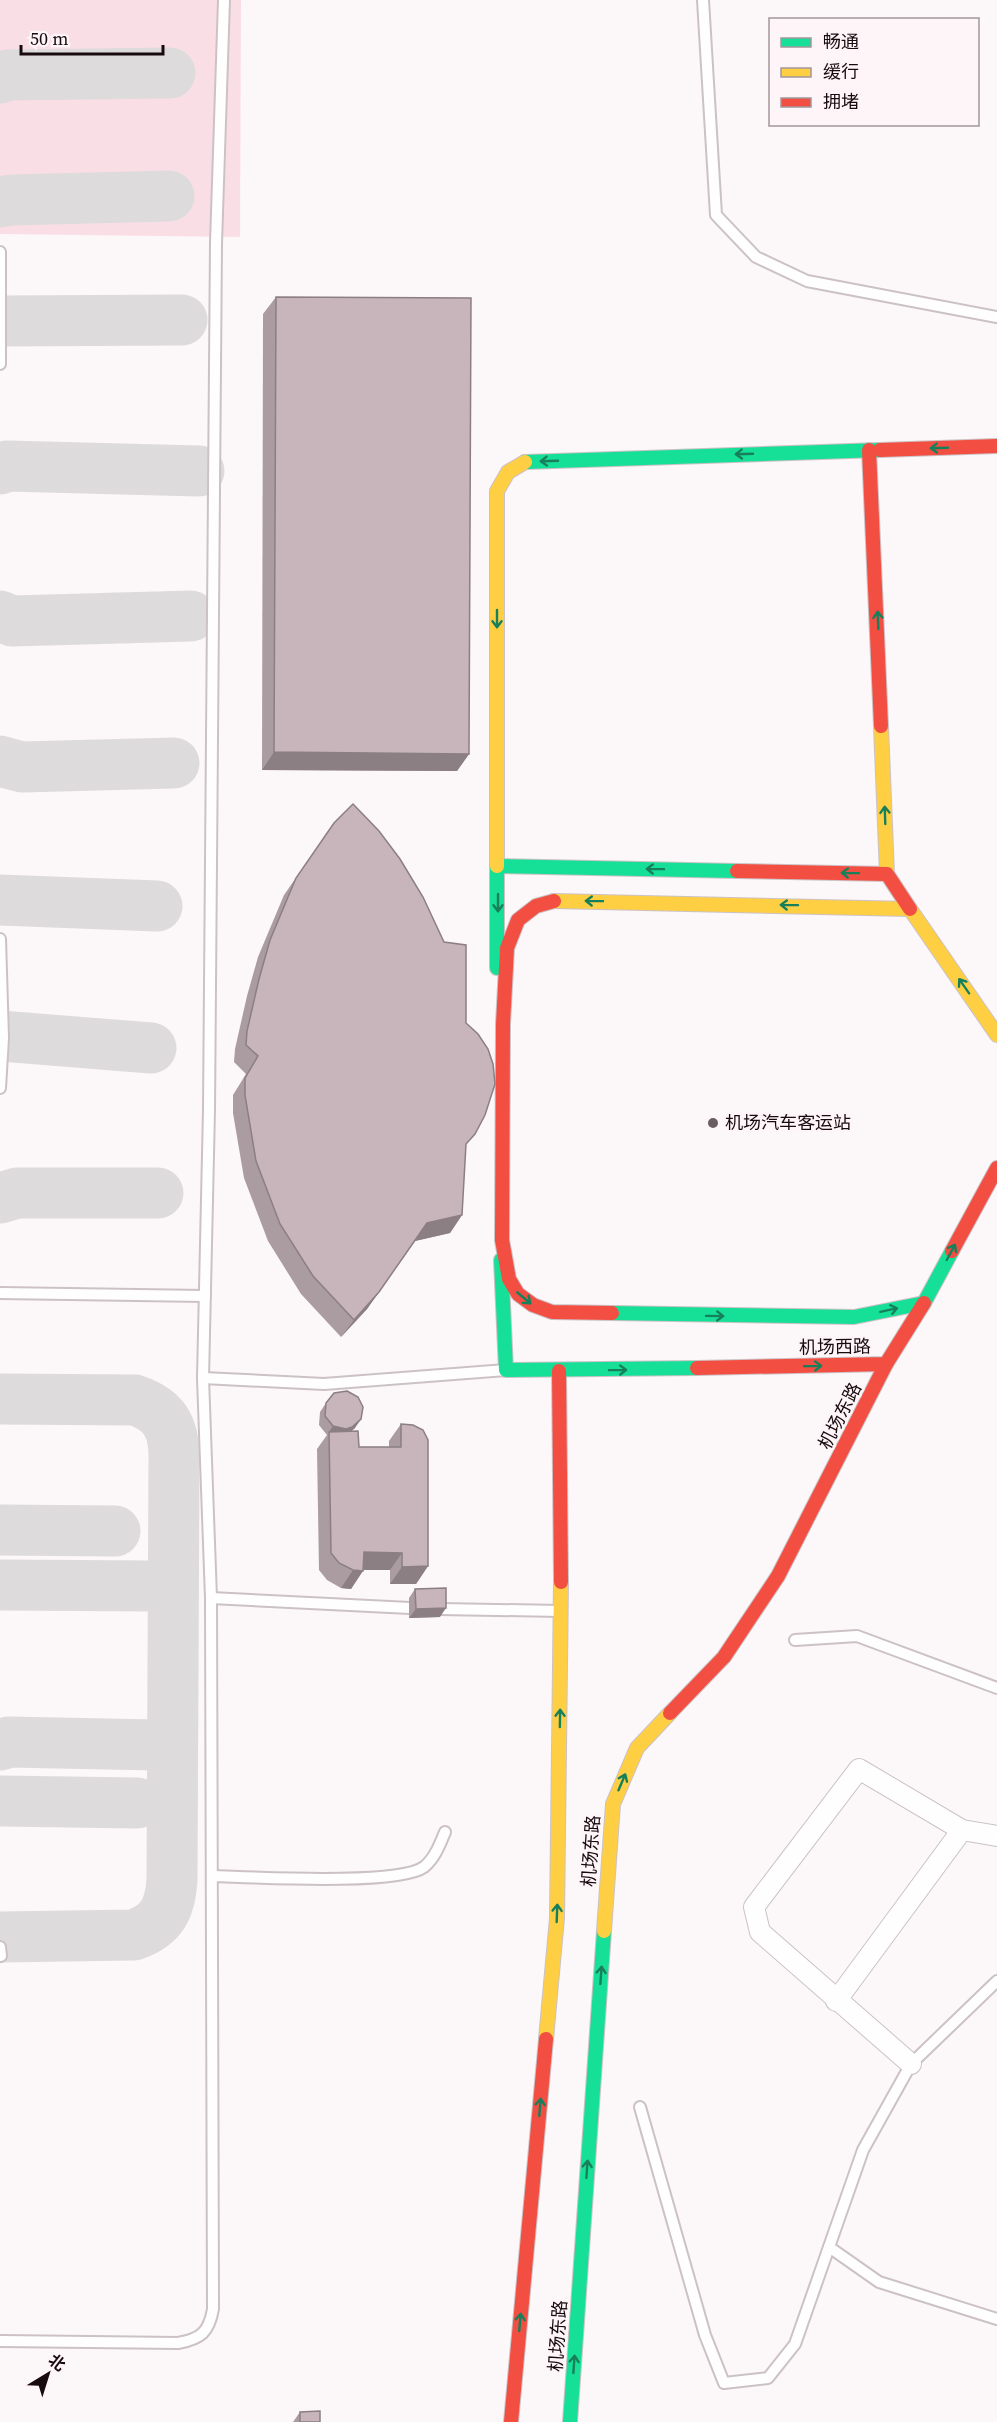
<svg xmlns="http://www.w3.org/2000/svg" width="997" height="2422" font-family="'Source Serif 4','Noto Sans SC',serif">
	<rect width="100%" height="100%" fill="#fcf7f9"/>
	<!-- green -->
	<polygon fill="#fadee6" points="0,0 241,0 240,237 0,234"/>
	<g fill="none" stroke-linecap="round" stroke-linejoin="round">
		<!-- taxiway -->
		<g stroke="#dedbdc" stroke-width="51">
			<polyline points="0,78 8,75 170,73"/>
			<polyline points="0,202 11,200 169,196"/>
			<polyline points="0,321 182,320"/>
			<polyline points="0,469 7,466 199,471"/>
			<polyline points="0,616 12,621 191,616"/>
			<polyline points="0,761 22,767 174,763"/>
			<polyline points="0,900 157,906"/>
			<polyline points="0,1036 151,1048"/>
			<polyline points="0,1198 17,1193 158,1193"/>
			<path d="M0,1399L135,1400C164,1410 174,1426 174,1457L172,1880C170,1909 162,1925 134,1935L0,1937"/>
			<polyline points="0,1530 115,1531"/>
			<polyline points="0,1585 152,1586"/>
			<polyline points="0,1745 9,1742 156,1745"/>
			<polyline points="0,1801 137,1803"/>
		</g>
		<defs>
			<g id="lane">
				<polyline points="703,0 716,215 756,257 807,281 997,317"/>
				<polyline points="0,364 0,252"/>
				<polyline points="0,939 3,1038 0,1088"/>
				<polyline points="0,1293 205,1296"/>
				<polyline points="203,1378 324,1384 506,1370"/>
				<polyline points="211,1598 410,1608"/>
				<polyline points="440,1609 561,1611"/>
				<polyline points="795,1640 857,1636 997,1688"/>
				<path d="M212,1876C250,1877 398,1886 424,1867C435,1858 440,1844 445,1832"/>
				<polyline points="0,1947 1,1956"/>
				<polyline points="997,1981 911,2064 863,2150 829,2247 879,2282 997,2319"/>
				<polyline points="640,2107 705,2335 724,2383 768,2378 795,2344 829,2247"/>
				<path d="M0,2341L178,2343C201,2339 209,2332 213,2309L211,1598L203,1378L209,1110L216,243L224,0"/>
			</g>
			<g id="street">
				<polyline points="836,2001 962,1830"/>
				<polyline points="911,2064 760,1932 754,1907 859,1769 962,1830 997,1836"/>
			</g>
			<g id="fast">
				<polyline points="525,462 880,450"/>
				<polyline points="497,968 497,866 737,871"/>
				<polyline points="501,1260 506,1370 697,1368"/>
				<polyline points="612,1313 854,1317 924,1303 952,1251"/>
				<polyline points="570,2422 604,1931"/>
			</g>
			<g id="slow">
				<polyline points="881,726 887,874"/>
				<polyline points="497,866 497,491 508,472 525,462"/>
				<polyline points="554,901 910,909 997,1035"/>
				<polyline points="604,1931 613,1804 637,1748 670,1713"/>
				<polyline points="546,2039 557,1918 561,1582"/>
			</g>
			<g id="jam">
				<polyline points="869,450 881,726"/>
				<polyline points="880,450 997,446"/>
				<polyline points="737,871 887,874 910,909"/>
				<polyline points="554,901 536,906 518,920 507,948 503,1024 502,1240 509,1279 518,1294 533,1305 552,1312 612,1313"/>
				<polyline points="952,1251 997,1168"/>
				<polyline points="697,1368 886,1364 924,1303"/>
				<polyline points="559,1371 561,1582"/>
				<polyline points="670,1713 724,1657 778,1576 886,1364"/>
				<polyline points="511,2422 546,2039"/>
			</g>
		</defs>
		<!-- lane casing -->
		<use href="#lane" stroke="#ccc2c5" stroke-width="14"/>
		<!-- street casing -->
		<use href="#street" stroke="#ccc2c5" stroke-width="22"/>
		<!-- fast casing -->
		<use href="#fast" stroke="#ccc2c5" stroke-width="16"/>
		<!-- slow casing -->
		<use href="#slow" stroke="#ccc2c5" stroke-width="16"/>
		<!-- jam casing -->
		<use href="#jam" stroke="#ccc2c5" stroke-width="16"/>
		<!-- lane -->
		<use href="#lane" stroke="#fffefe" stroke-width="10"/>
		<!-- street -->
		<use href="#street" stroke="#fffefe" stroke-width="20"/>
		<!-- fast -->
		<use href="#fast" stroke="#16e098" stroke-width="14"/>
		<!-- slow -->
		<use href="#slow" stroke="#ffcf43" stroke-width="14"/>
		<!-- jam -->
		<use href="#jam" stroke="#f24e42" stroke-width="14"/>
	</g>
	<!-- wall -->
	<g fill="#ab9ca1">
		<polygon points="276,297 469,754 457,771 262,770 263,314"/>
		<polygon points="334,823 465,1147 462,1215 450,1233 415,1241 367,1309 341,1337 301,1294 268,1241 244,1178 233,1113 233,1095 246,1074 234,1062 235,1049 247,996 258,957 284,895"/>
		<polygon points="326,1403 355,1428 351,1431 359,1447 389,1447 389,1441 401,1424 428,1566 416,1584 390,1584 390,1570 363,1570 351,1589 341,1588 327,1580 319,1570 317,1449 327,1435 319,1425 320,1412"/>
		<polygon points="415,1589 440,1617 409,1618 409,1598"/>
		<polygon points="300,2412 320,2422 293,2422"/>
	</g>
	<!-- shaded-wall -->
	<g fill="#8b7f83">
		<polygon points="274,752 469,754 457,771 262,770"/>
		<polygon points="462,1215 450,1233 415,1241 427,1223"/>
		<polygon points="379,1292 367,1309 341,1337 354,1320"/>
		<polygon points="361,1419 355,1428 346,1436 329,1432 327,1435 333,1426"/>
		<polygon points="364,1552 402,1553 390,1570 352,1570"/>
		<polygon points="428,1566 416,1584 390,1584 402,1567"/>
		<polygon points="353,1570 363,1571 351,1589 341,1588"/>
		<polygon points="446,1608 440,1617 409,1618 416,1609"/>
	</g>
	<!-- building -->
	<g fill="#c7b5bb" stroke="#8b7f83" stroke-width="1.5">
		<polygon points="276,297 471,298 469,754 274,752"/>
		<polygon points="353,804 379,831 400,859 423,897 444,942 466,945 466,1023 478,1034 488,1049 493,1064 495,1084 485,1115 475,1134 466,1144 462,1215 427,1223 379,1292 354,1320 313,1276 280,1224 256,1161 245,1095 245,1078 258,1056 246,1045 247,1031 259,979 270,940 296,878 334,823"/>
		<polygon points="347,1391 358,1397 363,1407 361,1419 352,1427 346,1429 333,1426 325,1416 326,1403 334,1393"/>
		<polygon points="401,1424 413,1425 423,1430 428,1440 428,1566 402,1567 402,1553 364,1552 363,1571 353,1570 339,1563 331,1553 329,1432 358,1431 359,1447 401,1447"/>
		<polygon points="446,1588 446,1608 416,1609 415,1589"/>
		<polygon points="320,2411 320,2422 300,2422 300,2412"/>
	</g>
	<!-- one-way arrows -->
	<defs><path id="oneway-shaft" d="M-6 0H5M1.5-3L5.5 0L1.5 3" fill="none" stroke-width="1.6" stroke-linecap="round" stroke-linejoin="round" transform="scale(1.5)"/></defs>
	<g stroke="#17805a">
		<use href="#oneway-shaft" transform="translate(939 448) rotate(178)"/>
		<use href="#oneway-shaft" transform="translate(744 454) rotate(178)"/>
		<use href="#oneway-shaft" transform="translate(549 461) rotate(178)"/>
		<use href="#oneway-shaft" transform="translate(497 619) rotate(90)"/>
		<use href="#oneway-shaft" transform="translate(878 620) rotate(-92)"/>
		<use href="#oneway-shaft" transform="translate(885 815) rotate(-92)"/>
		<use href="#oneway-shaft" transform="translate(655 869) rotate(-179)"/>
		<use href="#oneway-shaft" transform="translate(850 873) rotate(-179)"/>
		<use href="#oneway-shaft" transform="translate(594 901) rotate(-179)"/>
		<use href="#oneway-shaft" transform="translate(498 903) rotate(90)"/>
		<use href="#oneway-shaft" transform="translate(789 905) rotate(-179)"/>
		<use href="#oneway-shaft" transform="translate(964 986) rotate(-125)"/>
		<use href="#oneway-shaft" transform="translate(951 1252) rotate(-62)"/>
		<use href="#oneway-shaft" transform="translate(524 1298) rotate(40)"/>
		<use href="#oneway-shaft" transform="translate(889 1310) rotate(-12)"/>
		<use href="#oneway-shaft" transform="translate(715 1316) rotate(1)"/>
		<use href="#oneway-shaft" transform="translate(813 1366) rotate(-1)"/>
		<use href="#oneway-shaft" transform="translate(618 1370) rotate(-1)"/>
		<use href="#oneway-shaft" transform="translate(560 1718) rotate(-89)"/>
		<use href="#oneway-shaft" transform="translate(622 1782) rotate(-67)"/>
		<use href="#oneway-shaft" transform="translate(557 1913) rotate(-88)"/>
		<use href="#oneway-shaft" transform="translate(601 1975) rotate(-86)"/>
		<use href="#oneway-shaft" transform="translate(540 2107) rotate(-85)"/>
		<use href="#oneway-shaft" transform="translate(587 2169) rotate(-86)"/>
		<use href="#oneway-shaft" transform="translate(520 2322) rotate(-85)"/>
		<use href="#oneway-shaft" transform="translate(574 2364) rotate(-86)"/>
	</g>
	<!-- markers -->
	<circle fill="#685e61" stroke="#fef5f8" stroke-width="2" cx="713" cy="1123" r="6"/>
	<g text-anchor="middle" stroke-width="5" stroke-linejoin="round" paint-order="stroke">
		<!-- poi labels -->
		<g font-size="18" fill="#180b0f" stroke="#fef5f8" text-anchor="start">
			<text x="725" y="1129">机场汽车客运站</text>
		</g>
		<!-- street labels -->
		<g font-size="18" fill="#180b0f" stroke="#fef5f8">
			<text transform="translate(835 1347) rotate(-1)" y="6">机场西路</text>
			<text transform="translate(840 1416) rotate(-63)" y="6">机场东路</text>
			<text transform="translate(591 1851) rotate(-86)" y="6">机场东路</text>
			<text transform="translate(558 2336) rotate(-86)" y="6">机场东路</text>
		</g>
	</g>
	<!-- legend -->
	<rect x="769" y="18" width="210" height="108" fill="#fef5f8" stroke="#a2979b" stroke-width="1.5"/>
	<rect x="781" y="38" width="30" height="9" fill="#16e098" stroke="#a2979b" stroke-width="1.5"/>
	<text x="823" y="48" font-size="18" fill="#180b0f">畅通</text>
	<rect x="781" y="68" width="30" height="9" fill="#ffcf43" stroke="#a2979b" stroke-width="1.5"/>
	<text x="823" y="78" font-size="18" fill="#180b0f">缓行</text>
	<rect x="781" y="98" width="30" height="9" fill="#f24e42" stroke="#a2979b" stroke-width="1.5"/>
	<text x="823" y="108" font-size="18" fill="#180b0f">拥堵</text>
	<!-- north arrow -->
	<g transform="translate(48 2374) rotate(38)" stroke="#fef5f8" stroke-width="4.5" paint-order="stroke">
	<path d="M0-4.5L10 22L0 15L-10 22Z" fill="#180b0f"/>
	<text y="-9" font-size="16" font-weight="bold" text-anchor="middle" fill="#180b0f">北</text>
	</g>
	<!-- scale -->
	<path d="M21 45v9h142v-9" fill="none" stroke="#180b0f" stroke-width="3"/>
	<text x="30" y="45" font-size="18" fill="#180b0f" stroke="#fef5f8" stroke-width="4.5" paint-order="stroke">50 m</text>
</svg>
